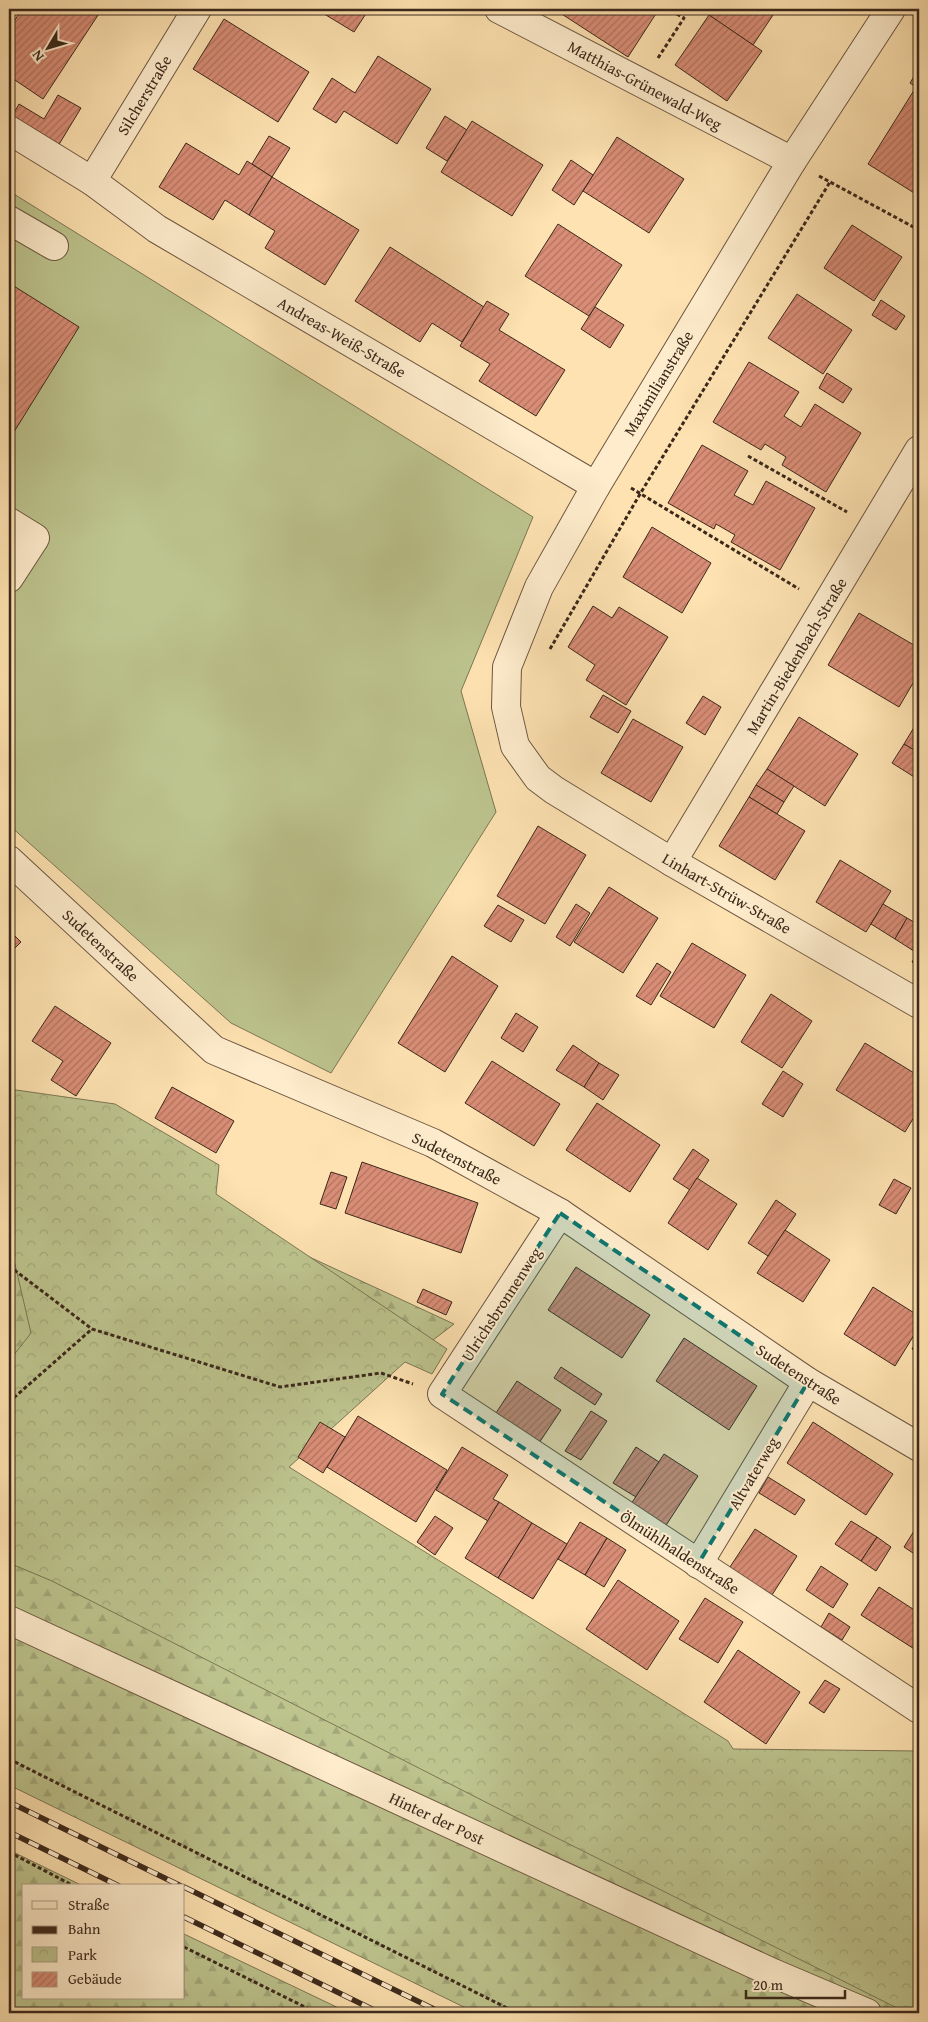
<svg xmlns="http://www.w3.org/2000/svg" width="928" height="2022" font-family="'Gentium Book Plus',serif">
	<defs>
		<pattern id="forest-firs" width="22" height="20" patternUnits="userSpaceOnUse" patternTransform="scale(1.25)"><rect width="22" height="20" fill="#bdc48e"/><path d="M5 1l3.5 6h-7zM16 11l3.5 6h-7z" fill="#a3a87a"/></pattern>
		<pattern id="park-crowns" width="20" height="18" patternUnits="userSpaceOnUse" patternTransform="scale(1.25)"><rect width="20" height="18" fill="#bdc48e"/><path d="M2 6a3 3 0 1 1 6 0M12 15a3 3 0 1 1 6 0" fill="none" stroke="#a3a87a"/></pattern>
		<pattern id="building-hatch" width="6" height="6" patternUnits="userSpaceOnUse" patternTransform="scale(1.25)"><rect width="6" height="6" fill="#d98d76"/><path d="M-1 1l2-2M0 6l6-6M5 7l2-2" fill="none" stroke="#b17360"/></pattern>
	</defs>
	<rect width="100%" height="100%" fill="#fee2b1"/>
	<filter id="stains"><feTurbulence type="fractalNoise" baseFrequency=".004" numOctaves="4"/><feColorMatrix values="0 0 0 0 .2 0 0 0 0 .09 0 0 0 0 .02 0 0 0 .5 -.17"/></filter>
	<radialGradient id="worn" r=".72"><stop offset=".6" stop-color="#630" stop-opacity="0"/><stop offset="1" stop-color="#630" stop-opacity=".3"/></radialGradient>
	<!-- forest -->
	<g fill="url(#forest-firs)" stroke="#7c7654">
		<polygon points="9,1113 98,1159 454,1324 271,1463 919,2013 476,2013 9,1785"/>
		<polygon points="9,1850 83,1886 24,1886 24,1998 184,1998 184,1934 349,2013 9,2013"/>
	</g>
	<!-- park -->
	<polygon fill="url(#park-crowns)" stroke="#7c7654" points="9,1089 115,1104 219,1165 216,1194 447,1349 432,1374 405,1362 289,1467 728,1741 733,1749 919,1751 919,2013 907,2013 509,1814 52,1581 9,1563 9,1361 31,1333 14,1260 9,1256"/>
	<!-- pitch -->
	<polygon fill="#bdc48e" stroke="#7c7654" points="9,191 533,517 461,691 496,812 331,1073 231,1023 9,825"/>
	<!-- building -->
	<g fill="url(#building-hatch)" stroke="#3b281b">
		<polygon points="22,9 102,9 43,99 9,76 9,29"/>
		<polygon points="316,9 369,9 354,32"/>
		<polygon points="554,9 659,9 628,57"/>
		<polygon points="700,9 777,9 753,45"/>
		<polygon points="709,15 762,51 727,101 675,65"/>
		<polygon points="224,19 309,72 278,122 193,69"/>
		<polygon points="378,56 431,89 397,144 344,111 336,123 313,109 332,78 355,93"/>
		<polygon points="919,68 919,196 868,164 916,87 910,83"/>
		<polygon points="58,95 81,108 58,146 11,118 19,104 44,119"/>
		<polygon points="445,116 467,130 447,161 426,148"/>
		<polygon points="472,121 543,165 512,216 441,172"/>
		<polygon points="269,136 290,148 272,177 252,164"/>
		<polygon points="617,137 684,179 649,233 583,191"/>
		<polygon points="186,143 239,175 247,161 272,177 249,215 225,200 213,220 159,187"/>
		<polygon points="571,160 593,175 574,205 552,190"/>
		<polygon points="272,177 359,230 325,285 265,248 275,231 249,215"/>
		<polygon points="558,224 622,265 589,316 525,276"/>
		<polygon points="852,225 902,257 874,301 824,268"/>
		<polygon points="390,247 484,307 462,342 432,323 420,342 355,301"/>
		<polygon points="9,283 79,327 9,440"/>
		<polygon points="797,294 852,330 823,374 768,338"/>
		<polygon points="881,300 905,316 896,330 872,315"/>
		<polygon points="487,301 509,314 499,330 565,370 536,416 479,381 490,364 460,346"/>
		<polygon points="595,307 624,325 610,348 581,329"/>
		<polygon points="749,362 799,392 784,416 801,427 815,404 861,433 826,492 782,465 786,457 765,444 761,450 713,422"/>
		<polygon points="827,373 852,389 843,403 819,388"/>
		<polygon points="702,445 748,471 734,495 753,505 766,481 815,508 780,570 731,542 735,535 716,524 714,529 668,503"/>
		<polygon points="652,527 711,563 682,613 623,577"/>
		<polygon points="593,606 612,618 619,607 668,637 626,705 586,680 595,665 568,647"/>
		<polygon points="859,613 919,648 919,673 899,707 828,665"/>
		<polygon points="603,695 631,711 618,733 590,717"/>
		<polygon points="703,696 721,707 705,735 686,723"/>
		<polygon points="799,717 858,754 825,806 767,769"/>
		<polygon points="633,719 683,747 651,802 601,773"/>
		<polygon points="919,719 919,753 904,744"/>
		<polygon points="904,744 919,753 919,780 892,763"/>
		<polygon points="767,769 794,786 784,802 756,785"/>
		<polygon points="756,785 784,802 777,814 749,797"/>
		<polygon points="749,797 805,831 775,880 719,846"/>
		<polygon points="538,826 586,855 545,924 497,896"/>
		<polygon points="840,860 891,891 866,932 816,902"/>
		<polygon points="609,887 658,918 623,973 574,942"/>
		<polygon points="576,904 590,913 570,946 556,937"/>
		<polygon points="883,904 907,918 895,939 871,924"/>
		<polygon points="498,905 524,920 511,942 484,926"/>
		<polygon points="907,918 919,925 919,950 917,953 895,939"/>
		<polygon points="9,930 21,942 9,954"/>
		<polygon points="692,943 746,975 714,1028 660,996"/>
		<polygon points="919,950 919,966 912,962"/>
		<polygon points="452,956 498,986 445,1072 398,1043"/>
		<polygon points="657,963 671,972 651,1005 636,996"/>
		<polygon points="771,994 812,1021 782,1068 741,1042"/>
		<polygon points="55,1006 111,1043 76,1096 51,1080 63,1061 32,1041"/>
		<polygon points="516,1013 538,1027 523,1052 501,1038"/>
		<polygon points="865,1043 919,1076 919,1109 905,1132 836,1090"/>
		<polygon points="573,1045 599,1063 584,1087 556,1070"/>
		<polygon points="492,1061 560,1104 534,1146 465,1103"/>
		<polygon points="599,1063 619,1075 603,1100 584,1087"/>
		<polygon points="783,1071 803,1084 783,1117 762,1104"/>
		<polygon points="172,1087 234,1121 216,1153 155,1118"/>
		<polygon points="597,1103 660,1145 630,1192 566,1150"/>
		<polygon points="693,1149 709,1160 690,1190 673,1179"/>
		<polygon points="362,1162 478,1203 461,1253 345,1213"/>
		<polygon points="331,1172 347,1177 336,1209 320,1204"/>
		<polygon points="697,1178 737,1204 708,1250 668,1223"/>
		<polygon points="894,1179 911,1188 896,1214 879,1205"/>
		<polygon points="776,1200 796,1214 768,1256 748,1243"/>
		<polygon points="785,1230 830,1260 803,1302 757,1273"/>
		<polygon points="576,1267 650,1315 622,1358 548,1310"/>
		<polygon points="873,1287 919,1316 919,1327 895,1366 844,1334"/>
		<polygon points="423,1289 452,1302 446,1315 417,1302"/>
		<polygon points="919,1337 919,1353 912,1349"/>
		<polygon points="684,1338 757,1386 729,1430 656,1381"/>
		<polygon points="561,1367 602,1394 595,1405 554,1378"/>
		<polygon points="517,1381 561,1410 535,1449 492,1419"/>
		<polygon points="591,1411 607,1421 581,1460 565,1451"/>
		<polygon points="358,1416 447,1470 416,1522 327,1467"/>
		<polygon points="320,1422 345,1437 323,1473 298,1457"/>
		<polygon points="813,1422 893,1474 866,1515 787,1463"/>
		<polygon points="462,1447 508,1475 493,1499 499,1502 488,1521 436,1490"/>
		<polygon points="636,1447 659,1462 636,1497 613,1483"/>
		<polygon points="664,1454 698,1476 663,1530 629,1507"/>
		<polygon points="768,1477 805,1500 795,1515 759,1493"/>
		<polygon points="499,1502 532,1523 498,1578 465,1558"/>
		<polygon points="435,1516 453,1528 435,1555 417,1542"/>
		<polygon points="851,1521 877,1537 861,1561 835,1544"/>
		<polygon points="580,1522 607,1538 585,1575 558,1559"/>
		<polygon points="532,1523 567,1544 533,1599 498,1578"/>
		<polygon points="919,1523 919,1557 904,1547"/>
		<polygon points="755,1529 797,1556 770,1598 728,1570"/>
		<polygon points="877,1537 891,1547 876,1571 861,1561"/>
		<polygon points="607,1538 626,1550 604,1587 585,1575"/>
		<polygon points="821,1566 848,1584 833,1608 806,1590"/>
		<polygon points="618,1580 679,1621 647,1670 586,1629"/>
		<polygon points="879,1587 919,1613 919,1652 861,1615"/>
		<polygon points="705,1598 743,1622 718,1663 679,1639"/>
		<polygon points="829,1613 850,1627 842,1640 821,1627"/>
		<polygon points="738,1650 800,1692 766,1744 704,1702"/>
		<polygon points="825,1680 840,1689 824,1713 809,1703"/>
	</g>
	<g fill="none" stroke-linecap="round" stroke-linejoin="round">
		<defs>
			<g id="minor">
				<polyline points="499,9 792,161"/>
				<polyline points="891,9 792,161 596,486 539,587 507,667 506,707 515,746 538,778 554,790 672,862 919,1004"/>
				<polyline points="9,130 92,181 157,229 596,486"/>
				<polyline points="92,181 197,9"/>
				<polyline points="9,220 54,246"/>
				<polyline points="9,522 35,538 9,578"/>
				<polyline points="9,860 214,1050 433,1143 560,1213 808,1382 919,1447"/>
				<polyline points="672,862 919,450"/>
				<polyline points="560,1213 442,1394 919,1709"/>
				<polyline points="698,1564 808,1382"/>
				<polyline points="9,1620 773,1973 867,2013"/>
			</g>
		</defs>
		<!-- minor casing -->
		<use href="#minor" stroke="#6c5640" stroke-width="30"/>
		<!-- path -->
		<g stroke="#3b281b" stroke-width="3" stroke-dasharray="4 2.5" stroke-linecap="butt">
			<polyline points="658,58 684,18 675,13 678,9"/>
			<polyline points="819,176 919,230"/>
			<polyline points="748,456 847,512"/>
			<polyline points="631,488 799,589"/>
			<polyline points="550,649 640,494 830,182"/>
			<polyline points="9,1266 92,1329 280,1387 381,1373 413,1384"/>
			<polyline points="9,1402 92,1329"/>
			<polyline points="9,1759 517,2013"/>
			<polyline points="9,1852 74,1886"/>
			<polyline points="184,1947 317,2013"/>
		</g>
		<!-- minor -->
		<use href="#minor" stroke="#feeccc" stroke-width="28"/>
		<defs>
			<g id="rail">
				<polyline points="9,1802 181,1886"/>
				<polyline points="9,1832 119,1886"/>
				<polyline points="184,1887 442,2013"/>
				<polyline points="184,1917 380,2013"/>
			</g>
		</defs>
		<!-- rail casing -->
		<use href="#rail" stroke="#3b281b" stroke-width="5.5"/>
		<!-- rail -->
		<use href="#rail" stroke="#feeccc" stroke-width="4" stroke-dasharray="11" stroke-linecap="butt"/>
	</g>
	<!-- marked area -->
	<path fill="#0f766e" fill-opacity="0.2" stroke="#0f766e" stroke-width="4" stroke-dasharray="10 6" stroke-linejoin="round" d="M560,1213L808,1382L698,1564L442,1394Z"/>
	<g text-anchor="middle" stroke-width="4" stroke-linejoin="round" paint-order="stroke">
		<!-- street labels -->
		<g font-size="16" fill="#3b281b" stroke="#feeccc">
			<text transform="translate(645 85) rotate(28)" y="6">Matthias-Grünewald-Weg</text>
			<text transform="translate(144 95) rotate(-59)" y="6">Silcherstraße</text>
			<text transform="translate(342 337) rotate(30)" y="6">Andreas-Weiß-Straße</text>
			<text transform="translate(658 383) rotate(-59)" y="6">Maximilianstraße</text>
			<text transform="translate(796 656) rotate(-59)" y="6">Martin-Biedenbach-Straße</text>
			<text transform="translate(727 893) rotate(30)" y="6">Linhart-Strüw-Straße</text>
			<text transform="translate(101 945) rotate(43)" y="6">Sudetenstraße</text>
			<text transform="translate(457 1158) rotate(27)" y="6">Sudetenstraße</text>
			<text transform="translate(501 1304) rotate(-57)" y="6">Ulrichsbronnenweg</text>
			<text transform="translate(799 1374) rotate(33)" y="6">Sudetenstraße</text>
			<text transform="translate(753 1473) rotate(-59)" y="6">Altvaterweg</text>
			<text transform="translate(680 1552) rotate(33)" y="6">Ölmühlhaldenstraße</text>
			<text transform="translate(437 1818) rotate(25)" y="6">Hinter der Post</text>
		</g>
	</g>
	<!-- margin -->
	<rect width="928" height="2022" fill="none" stroke="#fee2b1" stroke-width="30"/>
	<rect x="10" y="10" width="908" height="2002" fill="none" stroke="#3b281b" stroke-width="2.5"/>
	<rect x="15" y="15" width="898" height="1992" fill="none" stroke="#3b281b"/>
	<!-- legend -->
	<rect x="22" y="1884" width="162" height="115" fill="#feeccc" stroke="#b09e85"/>
	<rect x="32" y="1901" width="25" height="8" fill="#feeccc" stroke="#b09e85"/>
	<text x="68" y="1910" font-size="15" fill="#3b281b">Straße</text>
	<rect x="32" y="1926" width="25" height="8" fill="#3b281b" stroke="#b09e85"/>
	<text x="68" y="1934" font-size="15" fill="#3b281b">Bahn</text>
	<rect x="32" y="1947" width="25" height="15" fill="url(#park-crowns)" stroke="#b09e85"/>
	<text x="68" y="1960" font-size="15" fill="#3b281b">Park</text>
	<rect x="32" y="1972" width="25" height="15" fill="url(#building-hatch)" stroke="#b09e85"/>
	<text x="68" y="1984" font-size="15" fill="#3b281b">Gebäude</text>
	<!-- north arrow -->
	<g transform="translate(48 48) rotate(232)" stroke="#feeccc" stroke-width="4" paint-order="stroke">
	<path d="M0-4L9 19L0 12L-9 19Z" fill="#3b281b"/>
	<text y="-8" font-size="14" font-weight="bold" text-anchor="middle" fill="#3b281b">N</text>
	</g>
	<!-- scale -->
	<path d="M746 1990v8h99v-8" fill="none" stroke="#3b281b" stroke-width="2.5"/>
	<text x="753" y="1990" font-size="15" fill="#3b281b" stroke="#feeccc" stroke-width="4" paint-order="stroke">20 m</text>
	<rect width="100%" height="100%" filter="url(#stains)"/>
	<rect width="100%" height="100%" fill="url(#worn)"/>
</svg>
